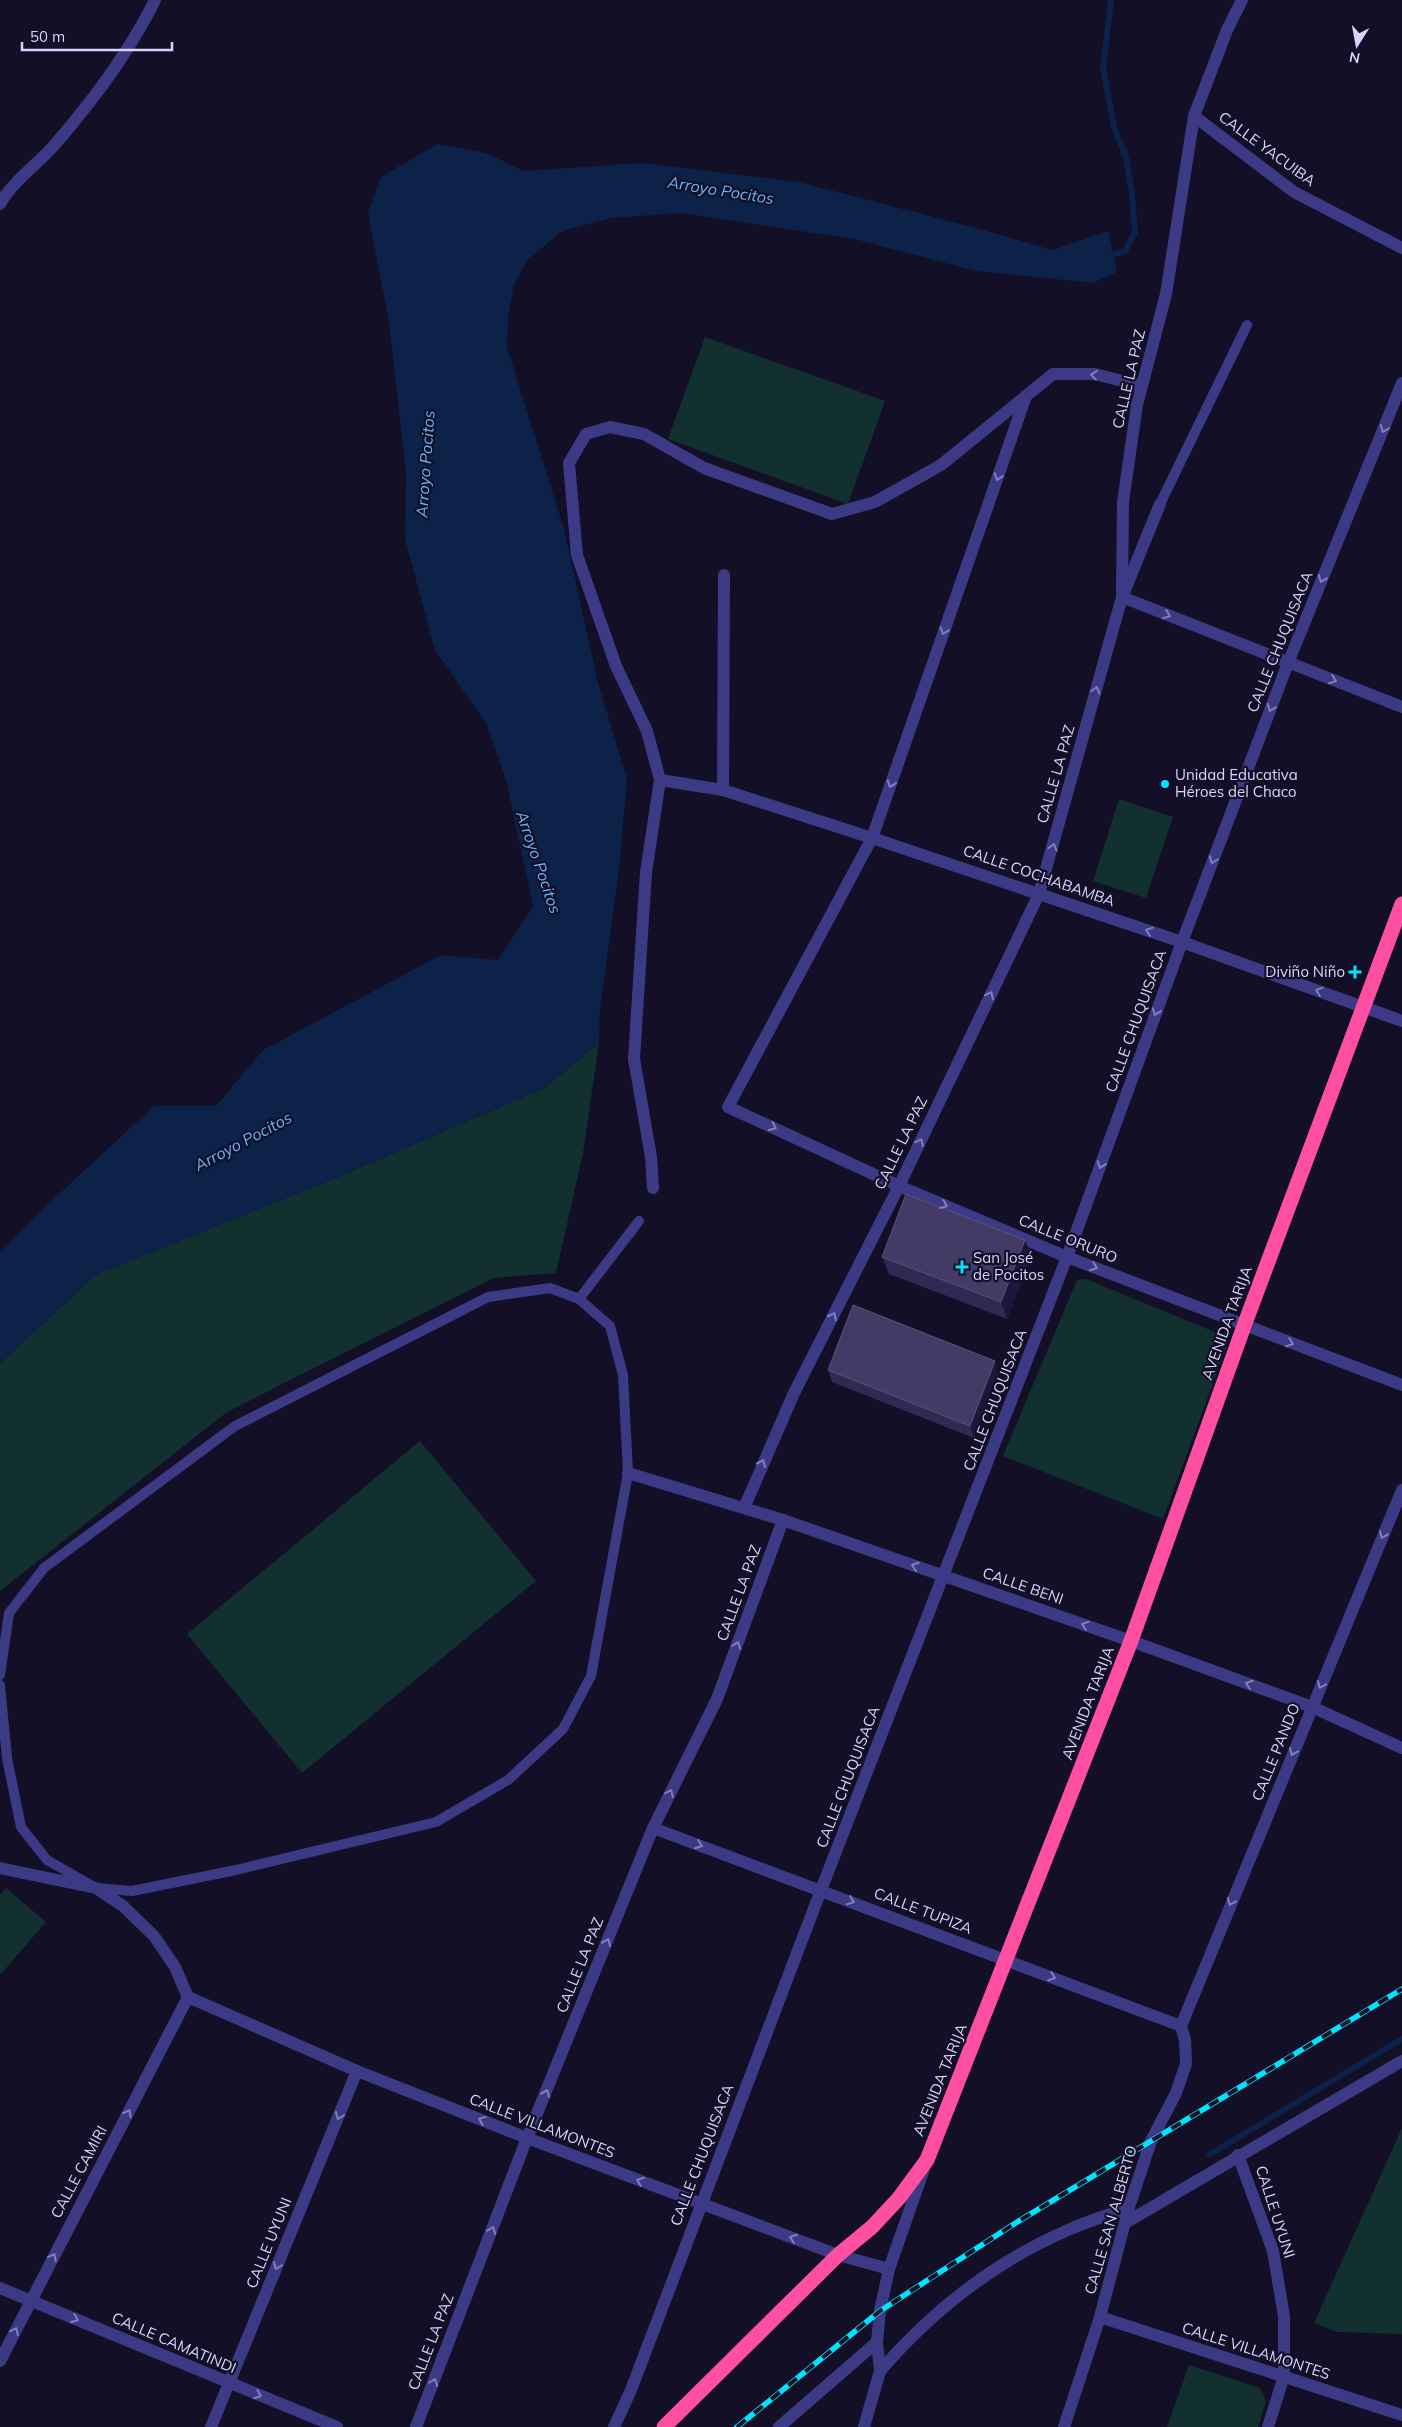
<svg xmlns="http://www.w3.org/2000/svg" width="1402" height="2427" font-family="Mulish,sans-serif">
	<rect width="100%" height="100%" fill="#130f26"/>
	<!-- green -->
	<g fill="#12302f">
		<polygon points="705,337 885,401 848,504 668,439"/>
		<polygon points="1119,799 1173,817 1146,898 1093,881"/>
		<polygon points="599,1043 583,1153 556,1273 493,1278 227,1412 0,1591 0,1363 97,1274 338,1177 544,1088"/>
		<polygon points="1086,1279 1227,1337 1227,1345 1163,1519 1003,1456 1077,1280"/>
		<polygon points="420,1441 536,1581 302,1773 187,1634"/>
		<polygon points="6,1888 46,1922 0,1975 0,1895"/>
		<polygon points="1402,2128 1402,2334 1337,2332 1314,2323"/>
		<polygon points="1189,2365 1260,2388 1266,2401 1258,2427 1167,2427"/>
	</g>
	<!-- water -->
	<polygon fill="#0c2248" points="437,144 486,153 524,171 641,163 799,182 980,229 1052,250 1108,231 1117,272 1093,283 976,271 854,239 680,213 610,218 563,231 528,259 514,285 508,317 507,347 564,529 598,683 627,779 619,869 600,1009 599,1043 544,1088 338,1177 97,1274 0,1363 0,1253 47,1205 154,1106 216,1106 263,1050 441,955 498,960 533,906 506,780 486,723 435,650 405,539 406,474 389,322 368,213 381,177"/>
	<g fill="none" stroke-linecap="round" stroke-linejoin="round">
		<!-- stream -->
		<g stroke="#0c2248" stroke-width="6">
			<polyline points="1105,257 1125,251 1135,232 1132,194 1126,157 1114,127 1103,68 1111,0"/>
			<polyline points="1209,2155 1402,2039"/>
		</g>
		<!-- lane -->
		<g stroke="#3d3a85" stroke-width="10">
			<polyline points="1160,504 1247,325"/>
			<polyline points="579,1299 639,1221"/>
			<polyline points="0,1675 9,1613 44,1568 235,1426 488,1297 550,1288 579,1299 610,1326 623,1375 628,1473 591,1676 563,1729 508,1780 436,1822 236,1870 132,1891 96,1888 47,1860 21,1827 7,1758 0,1685"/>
		</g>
		<!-- street -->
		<g stroke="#3d3a85" stroke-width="12">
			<polyline points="1194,116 1294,192 1402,248"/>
			<path d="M0,204C14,179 39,164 57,142C94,99 130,51 155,0"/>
			<polyline points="1142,386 1095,374 1053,374 1026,396 872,838 728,1107 899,1186 1067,1257 1402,1385"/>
			<polyline points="1125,590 1160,504"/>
			<polyline points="1122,597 1402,707"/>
			<polyline points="660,780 723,790 872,838 1182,942 1402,1021"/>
			<polyline points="723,790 724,575"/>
			<polyline points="653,1188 651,1157 634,1059 646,872 660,780 647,731 616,666 577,555 569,463 586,434 610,427 644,434 704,468 832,514 875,502 941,465 1026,396"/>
			<polyline points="628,1473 783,1520 1131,1641 1312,1707 1402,1748"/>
			<polyline points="744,1508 794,1393 899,1186 1039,894 1122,597 1123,502 1137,405 1166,294 1194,116 1227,30 1242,0"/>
			<polyline points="653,1828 1181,2026"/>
			<polyline points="0,1868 96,1888 123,1906 154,1936 175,1967 188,1997"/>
			<polyline points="188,1997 357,2071 527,2138 838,2255 889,2269"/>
			<polyline points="1181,2026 1402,1490"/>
			<polyline points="1238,2155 1273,2251 1284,2316 1284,2376 1268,2427"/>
			<polyline points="1125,2223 1402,2061"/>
			<polyline points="0,2288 337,2427"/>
			<polyline points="1100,2317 1402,2415"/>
			<polyline points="0,2361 188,1997"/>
			<path d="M880,2371C932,2311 994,2262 1068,2230C1088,2221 1109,2215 1129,2207"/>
			<polyline points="211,2427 357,2071"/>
			<polyline points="416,2427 527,2138 653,1828 717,1699 783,1520"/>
			<polyline points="614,2427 631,2390 821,1890 1067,1257 1182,942 1288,663 1402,383"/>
			<polyline points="779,2427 877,2342"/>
			<polyline points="864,2427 880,2371 877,2342 880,2311 889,2269 924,2169"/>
			<polyline points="1064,2427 1100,2317 1129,2207 1151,2141 1176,2093 1186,2064 1185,2040 1181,2026"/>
		</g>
		<!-- highway -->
		<polyline stroke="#ff4fa3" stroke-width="15" points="664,2427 838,2255 872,2227 899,2198 927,2160 1131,1641 1244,1326 1402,904"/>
		<defs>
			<polyline id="rail" points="737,2427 880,2311 1014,2224 1402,1989"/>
		</defs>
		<!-- rail casing -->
		<use href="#rail" stroke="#00e5ff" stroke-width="5.5"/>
		<!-- rail -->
		<use href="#rail" stroke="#130f26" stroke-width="4" stroke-dasharray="11" stroke-linecap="butt"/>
	</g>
	<!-- wall -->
	<g fill="#312854">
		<polygon points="882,1257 1031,1257 1007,1319 889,1274"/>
		<polygon points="828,1370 999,1373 974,1438 832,1382"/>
	</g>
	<!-- shaded-wall -->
	<g fill="#1d163a">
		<polygon points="1025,1240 1031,1257 1007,1319 1001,1302"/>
		<polygon points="995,1361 999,1373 974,1438 970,1426"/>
	</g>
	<!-- building -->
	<g fill="#433a66" stroke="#5a527e">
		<polygon points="906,1194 1025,1240 1001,1302 882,1257"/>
		<polygon points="853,1305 995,1361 970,1426 828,1370"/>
	</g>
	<!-- one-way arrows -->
	<defs><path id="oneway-chevron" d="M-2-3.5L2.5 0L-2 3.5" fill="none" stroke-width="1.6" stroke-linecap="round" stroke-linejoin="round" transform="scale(1.25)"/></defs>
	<g stroke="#837fbc">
		<use href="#oneway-chevron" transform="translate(1094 375) rotate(-173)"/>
		<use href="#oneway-chevron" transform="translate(1384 429) rotate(112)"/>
		<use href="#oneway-chevron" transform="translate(998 477) rotate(109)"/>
		<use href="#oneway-chevron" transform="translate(1322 579) rotate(112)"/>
		<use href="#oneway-chevron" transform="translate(1167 615) rotate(22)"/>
		<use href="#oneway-chevron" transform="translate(944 631) rotate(109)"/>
		<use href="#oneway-chevron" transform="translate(1333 680) rotate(21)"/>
		<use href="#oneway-chevron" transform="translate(1096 690) rotate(-74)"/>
		<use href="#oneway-chevron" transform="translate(1271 708) rotate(111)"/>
		<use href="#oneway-chevron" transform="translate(891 784) rotate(109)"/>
		<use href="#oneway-chevron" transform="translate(1053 847) rotate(-74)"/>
		<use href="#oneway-chevron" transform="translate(1213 860) rotate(111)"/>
		<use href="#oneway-chevron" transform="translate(1149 931) rotate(-161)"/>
		<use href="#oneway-chevron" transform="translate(1319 991) rotate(-161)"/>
		<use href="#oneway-chevron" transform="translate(990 995) rotate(-64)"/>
		<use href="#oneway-chevron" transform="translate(1156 1012) rotate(110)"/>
		<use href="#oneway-chevron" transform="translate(773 1127) rotate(25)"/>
		<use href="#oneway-chevron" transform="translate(920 1142) rotate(-64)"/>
		<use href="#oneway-chevron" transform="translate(1101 1165) rotate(110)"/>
		<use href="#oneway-chevron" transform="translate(944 1205) rotate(23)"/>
		<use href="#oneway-chevron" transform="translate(1094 1267) rotate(21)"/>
		<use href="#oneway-chevron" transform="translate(833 1316) rotate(-63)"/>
		<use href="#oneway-chevron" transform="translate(1290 1343) rotate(21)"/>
		<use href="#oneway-chevron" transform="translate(762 1463) rotate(-66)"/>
		<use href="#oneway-chevron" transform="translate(1383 1535) rotate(113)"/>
		<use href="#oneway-chevron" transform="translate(915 1566) rotate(-161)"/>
		<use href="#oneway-chevron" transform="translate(1085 1625) rotate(-161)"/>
		<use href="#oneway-chevron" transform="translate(737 1645) rotate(-70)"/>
		<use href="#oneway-chevron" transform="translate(1249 1684) rotate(-160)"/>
		<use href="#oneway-chevron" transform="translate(1321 1685) rotate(113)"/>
		<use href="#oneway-chevron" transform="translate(1293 1752) rotate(112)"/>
		<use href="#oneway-chevron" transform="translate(670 1793) rotate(-64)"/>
		<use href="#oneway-chevron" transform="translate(699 1845) rotate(20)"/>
		<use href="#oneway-chevron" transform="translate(851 1901) rotate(21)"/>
		<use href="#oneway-chevron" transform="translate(1231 1902) rotate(112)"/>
		<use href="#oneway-chevron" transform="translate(607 1942) rotate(-68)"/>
		<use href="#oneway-chevron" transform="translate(1052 1977) rotate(21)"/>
		<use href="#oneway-chevron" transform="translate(546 2093) rotate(-68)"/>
		<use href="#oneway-chevron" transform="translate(128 2113) rotate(-62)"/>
		<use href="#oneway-chevron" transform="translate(339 2116) rotate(112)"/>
		<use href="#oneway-chevron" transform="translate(482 2120) rotate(-158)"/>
		<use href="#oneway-chevron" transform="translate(640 2181) rotate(-159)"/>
		<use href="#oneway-chevron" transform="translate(492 2230) rotate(-69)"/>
		<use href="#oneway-chevron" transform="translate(793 2238) rotate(-160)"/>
		<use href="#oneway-chevron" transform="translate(53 2257) rotate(-62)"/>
		<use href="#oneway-chevron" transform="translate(277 2266) rotate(112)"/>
		<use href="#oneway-chevron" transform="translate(75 2319) rotate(23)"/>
		<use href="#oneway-chevron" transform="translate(15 2331) rotate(-64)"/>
		<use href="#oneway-chevron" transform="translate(434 2382) rotate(-69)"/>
		<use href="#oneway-chevron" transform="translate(258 2395) rotate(22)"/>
	</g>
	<!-- markers -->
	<g fill="#00e5ff" stroke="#130f26" stroke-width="2">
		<circle cx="1165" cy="784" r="5"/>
		<path d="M1352.5 964.5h5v5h5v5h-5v5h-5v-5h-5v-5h5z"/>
		<path d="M959.5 1259.5h5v5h5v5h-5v5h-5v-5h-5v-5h5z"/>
	</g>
	<g text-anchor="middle" stroke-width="4.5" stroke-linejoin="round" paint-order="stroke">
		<!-- street labels -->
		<g font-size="15" fill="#d9d4ff" stroke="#130f26">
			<text transform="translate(1267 149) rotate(36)" y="5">CALLE YACUIBA</text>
			<text transform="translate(1129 379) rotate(-77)" y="5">CALLE LA PAZ</text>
			<text transform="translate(1280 642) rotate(-68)" y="5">CALLE CHUQUISACA</text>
			<text transform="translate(1056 774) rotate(-74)" y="5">CALLE LA PAZ</text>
			<text transform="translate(1039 876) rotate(19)" y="5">CALLE COCHABAMBA</text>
			<text transform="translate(1136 1021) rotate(-70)" y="5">CALLE CHUQUISACA</text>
			<text transform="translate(901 1143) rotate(-64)" y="5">CALLE LA PAZ</text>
			<text transform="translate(1068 1239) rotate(22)" y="5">CALLE ORURO</text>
			<text transform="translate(1227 1323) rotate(-70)" y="5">AVENIDA TARIJA</text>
			<text transform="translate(995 1400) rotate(-69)" y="5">CALLE CHUQUISACA</text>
			<text transform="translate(1023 1586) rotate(19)" y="5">CALLE BENI</text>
			<text transform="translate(739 1593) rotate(-70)" y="5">CALLE LA PAZ</text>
			<text transform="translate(1088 1703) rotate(-69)" y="5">AVENIDA TARIJA</text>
			<text transform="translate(1276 1752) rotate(-68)" y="5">CALLE PANDO</text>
			<text transform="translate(848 1777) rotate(-69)" y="5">CALLE CHUQUISACA</text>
			<text transform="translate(923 1911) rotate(21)" y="5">CALLE TUPIZA</text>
			<text transform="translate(580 1965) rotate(-68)" y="5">CALLE LA PAZ</text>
			<text transform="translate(940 2080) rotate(-68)" y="5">AVENIDA TARIJA</text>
			<text transform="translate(542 2126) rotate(21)" y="5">CALLE VILLAMONTES</text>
			<text transform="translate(702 2155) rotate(-69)" y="5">CALLE CHUQUISACA</text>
			<text transform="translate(79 2172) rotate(-62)" y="5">CALLE CAMIRI</text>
			<text transform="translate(1275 2212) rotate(72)" y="5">CALLE UYUNI</text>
			<text transform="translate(1111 2220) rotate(-74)" y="5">CALLE SAN ALBERTO</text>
			<text transform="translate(269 2243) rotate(-68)" y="5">CALLE UYUNI</text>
			<text transform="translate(431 2342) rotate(-69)" y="5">CALLE LA PAZ</text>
			<text transform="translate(174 2343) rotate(23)" y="5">CALLE CAMATINDI</text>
			<text transform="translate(1256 2351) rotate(18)" y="5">CALLE VILLAMONTES</text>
		</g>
		<!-- poi labels -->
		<g font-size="15" fill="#d9d4ff" stroke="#130f26" text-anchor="start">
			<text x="1175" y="780">Unidad Educativa<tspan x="1175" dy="17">Héroes del Chaco</tspan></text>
			<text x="1345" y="977" text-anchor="end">Diviño Niño</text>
			<text x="973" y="1263">San José<tspan x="973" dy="17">de Pocitos</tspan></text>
		</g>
		<!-- water labels -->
		<g font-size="16" font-style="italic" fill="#62b6ff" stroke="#130f26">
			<text transform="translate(721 190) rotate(9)" y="6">Arroyo Pocitos</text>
			<text transform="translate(425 464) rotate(-86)" y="6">Arroyo Pocitos</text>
			<text transform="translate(539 862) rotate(71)" y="6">Arroyo Pocitos</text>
			<text transform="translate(243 1141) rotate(-28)" y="6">Arroyo Pocitos</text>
		</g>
	</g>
	<!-- north arrow -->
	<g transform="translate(1357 45) rotate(191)" stroke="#130f26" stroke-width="4" paint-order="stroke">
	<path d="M0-4L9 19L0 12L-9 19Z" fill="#d9d4ff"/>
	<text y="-8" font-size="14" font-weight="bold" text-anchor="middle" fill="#d9d4ff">N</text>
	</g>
	<!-- scale -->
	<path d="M22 42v8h150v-8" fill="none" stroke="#d9d4ff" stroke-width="2.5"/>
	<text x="30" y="42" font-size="15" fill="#d9d4ff" stroke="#130f26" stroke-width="4" paint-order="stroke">50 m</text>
</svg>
